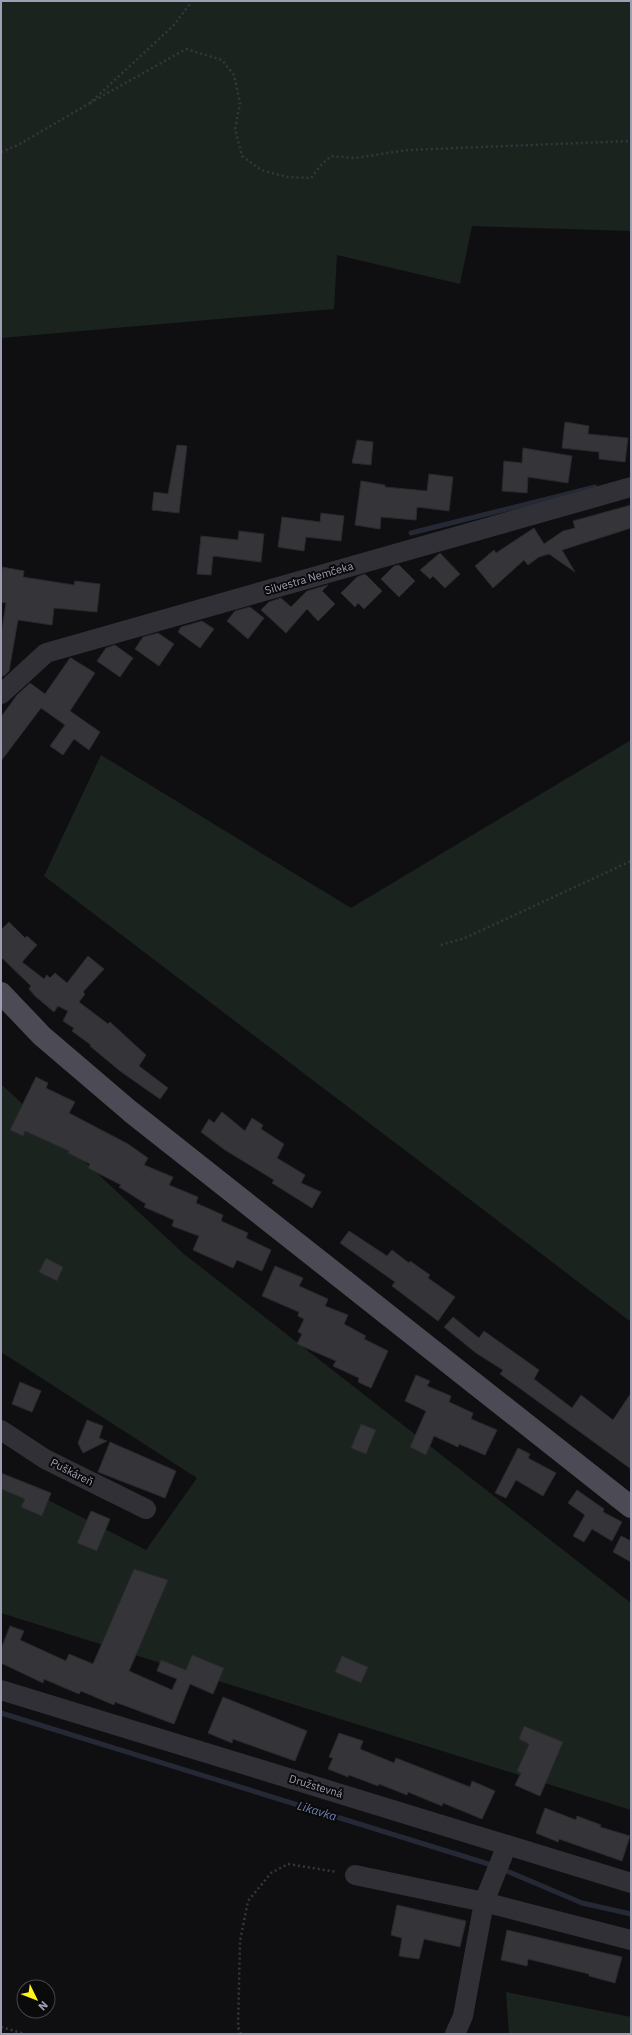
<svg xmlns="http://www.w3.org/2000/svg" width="632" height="2035" font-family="'IBM Plex Sans',sans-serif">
	<rect width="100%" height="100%" fill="#0f0f11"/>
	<!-- green -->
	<g fill="#1b231e">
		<polygon points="1,1 631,1 631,231 472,226 460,284 337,255 334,309 1,338"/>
		<polygon points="631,740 631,1322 44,876 101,755 351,908"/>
		<polygon points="1,1084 184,1254 631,1603 631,1810 1,1613 1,1476 146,1550 197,1478 1,1352"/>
		<polygon points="506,1992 631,2017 631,2034 509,2034"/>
	</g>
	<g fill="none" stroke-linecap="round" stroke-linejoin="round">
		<!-- stream -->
		<g stroke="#252935" stroke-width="5">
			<polyline points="411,533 595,487"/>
			<polyline points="1,1713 495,1866"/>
			<polyline points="502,1869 582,1903 631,1914"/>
		</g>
	</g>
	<!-- building -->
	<g fill="#343439" stroke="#2a292d">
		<polygon points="565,422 589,426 588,434 628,438 625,462 599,459 599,452 562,448"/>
		<polygon points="357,440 373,442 371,465 352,463"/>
		<polygon points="177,445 187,446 179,513 152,510 154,492 168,494"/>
		<polygon points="523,448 572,456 568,483 528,477 527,493 502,491 504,461 522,463"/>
		<polygon points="429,474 453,477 449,511 417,507 416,520 381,517 380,529 355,525 361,481 385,485 385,487 427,491"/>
		<polygon points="631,505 631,528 562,550 575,572 549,554 539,557 528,565 524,560 493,588 475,566 494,550 496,553 534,528 544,544 563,531 575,528 573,521"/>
		<polygon points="321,513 344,516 341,541 306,537 304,551 278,547 282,517 320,522"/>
		<polygon points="239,531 264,534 261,562 213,556 211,575 197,574 201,536 238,540"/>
		<polygon points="440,553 460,574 445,588 433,576 430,579 420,570"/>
		<polygon points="399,565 415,581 399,597 381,579 394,566"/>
		<polygon points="2,567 24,571 23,577 74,585 75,581 100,584 97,612 54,608 52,625 18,620 9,671 4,676 1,676 1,635 6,603 1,602"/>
		<polygon points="365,574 382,591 364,609 358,603 355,607 341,593 357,577"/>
		<polygon points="328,585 322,591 335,604 318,621 307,609 286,633 261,610 269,602 281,598 291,607 307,591"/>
		<polygon points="250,607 264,618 248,639 227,621 235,611"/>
		<polygon points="202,621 214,629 200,648 178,632 181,627"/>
		<polygon points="158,633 174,644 159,666 135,649 143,637"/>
		<polygon points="115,645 133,658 120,677 97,661 106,648"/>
		<polygon points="70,658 71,658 95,673 70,711 100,732 89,750 74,739 63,755 50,746 65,725 41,708 1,761 1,717 17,695 30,683 45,694"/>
		<polygon points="9,922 25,938 27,936 37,945 22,962 44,979 47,975 50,978 55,973 67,983 88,956 104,969 83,992 85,994 79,1002 108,1024 110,1022 146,1055 139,1066 168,1088 160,1099 120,1071 90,1046 91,1045 72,1031 74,1028 63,1021 68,1011 58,1006 54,1012 35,996 29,989 31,986 1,957 1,930"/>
		<polygon points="36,1077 48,1083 46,1088 75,1102 69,1113 128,1144 148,1158 144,1165 173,1177 169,1185 198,1197 196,1203 223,1215 221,1221 248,1233 246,1238 271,1250 262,1271 237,1260 233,1268 193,1250 199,1236 172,1226 174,1220 144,1207 146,1204 119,1187 121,1185 88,1168 90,1164 68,1153 69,1151 25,1131 23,1136 10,1130"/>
		<polygon points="222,1112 245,1131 252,1118 263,1125 261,1129 284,1144 277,1158 305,1175 301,1183 321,1192 312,1208 272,1183 274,1180 225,1150 201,1132 209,1119 214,1123"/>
		<polygon points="349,1231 387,1256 392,1250 409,1263 410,1261 430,1275 428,1278 455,1297 438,1321 392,1286 395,1282 340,1243"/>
		<polygon points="46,1258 63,1267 57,1281 39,1272"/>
		<polygon points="275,1266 303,1278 299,1286 328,1299 325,1306 348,1315 344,1324 366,1336 364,1339 388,1351 371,1388 358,1382 359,1378 333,1366 336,1361 297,1344 302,1334 298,1332 304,1319 298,1316 299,1312 262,1296"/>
		<polygon points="453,1317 479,1338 484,1331 539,1370 534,1379 572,1408 581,1395 613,1420 631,1393 631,1469 500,1374 503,1370 476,1353 444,1327"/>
		<polygon points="416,1375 430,1381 427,1386 451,1396 449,1402 473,1413 471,1419 497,1430 485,1455 459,1444 458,1447 434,1436 426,1455 410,1447 426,1411 405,1401"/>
		<polygon points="20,1382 41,1391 32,1412 12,1404"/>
		<polygon points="87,1420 103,1426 99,1438 107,1441 83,1453 78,1443"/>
		<polygon points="361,1424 376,1430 366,1454 351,1448"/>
		<polygon points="110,1442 176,1471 165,1498 98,1472"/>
		<polygon points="518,1448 530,1454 528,1458 556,1473 543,1496 516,1480 506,1498 495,1493"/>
		<polygon points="1,1473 51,1493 42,1516 21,1507 25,1499 1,1489"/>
		<polygon points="577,1490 604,1509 603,1512 622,1522 612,1541 592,1529 584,1542 573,1536 585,1515 568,1503"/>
		<polygon points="91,1511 110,1519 97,1551 77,1543"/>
		<polygon points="621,1536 631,1541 631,1562 613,1552"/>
		<polygon points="134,1569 168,1580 129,1671 172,1690 177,1679 157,1671 161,1660 186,1670 192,1655 224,1668 213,1694 190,1684 174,1724 115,1702 114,1705 81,1691 79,1694 44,1679 43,1683 1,1663 1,1649 10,1626 24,1631 20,1640 66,1661 69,1654 93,1664"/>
		<polygon points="342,1656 368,1667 361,1683 335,1672"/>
		<polygon points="223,1697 307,1731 295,1761 233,1739 232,1743 208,1733"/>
		<polygon points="524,1726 563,1742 540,1796 515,1785 521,1773 517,1771 529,1744 519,1739"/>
		<polygon points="339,1733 363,1741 360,1749 394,1763 396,1758 470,1787 472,1781 495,1791 482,1819 443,1803 442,1806 408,1792 407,1795 379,1784 378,1786 349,1775 348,1777 328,1769 333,1758 329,1757"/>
		<polygon points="545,1808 576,1820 577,1816 601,1825 600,1827 630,1836 622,1861 559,1839 558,1842 536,1833"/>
		<polygon points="397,1905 466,1921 460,1947 424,1939 419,1959 399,1956 402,1938 391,1935"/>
		<polygon points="507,1930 622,1957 615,1983 589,1976 589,1974 528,1959 527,1966 501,1960"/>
	</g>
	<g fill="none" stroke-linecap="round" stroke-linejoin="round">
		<!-- path -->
		<g stroke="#36363d" stroke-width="2.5" stroke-dasharray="2 3" stroke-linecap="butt">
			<polyline points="90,103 186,49 222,60 234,75 240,103 235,129 242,156 261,170 287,177 311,178 320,166 331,156 355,158 408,150 631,141"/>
			<polyline points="1,152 18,145 90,103 174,25 192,1"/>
			<polyline points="441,945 465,938 631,861"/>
			<polyline points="1,2027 25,2034"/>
			<polyline points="241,2034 238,2027 240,1941 248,1901 271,1873 288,1864 337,1872"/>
		</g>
		<!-- street -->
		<g stroke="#303036" stroke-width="20">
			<polyline points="1,694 46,653 631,487"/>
			<polyline points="1,1430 45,1459 146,1509"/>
			<polyline points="1,1690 631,1883"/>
			<polyline points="507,1845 484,1902 631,1940"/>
			<polyline points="355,1875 484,1902 463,2016 455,2034"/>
		</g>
		<!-- primary -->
		<polyline stroke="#4c4b55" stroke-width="22" points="1,993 42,1036 131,1112 631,1507"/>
	</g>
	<g text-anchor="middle" stroke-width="4" stroke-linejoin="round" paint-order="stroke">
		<!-- street labels -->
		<g font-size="11" fill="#9e9fb3" stroke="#0a0a0b">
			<text transform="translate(309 578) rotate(-16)" y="4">Silvestra Nemčeka</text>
			<text transform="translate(72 1472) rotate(27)" y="4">Puškáreň</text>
			<text transform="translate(316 1786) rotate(17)" y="4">Družstevná</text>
		</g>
		<!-- water labels -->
		<g font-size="12" font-style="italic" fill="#7181b3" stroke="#0a0a0b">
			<text transform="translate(317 1811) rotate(17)" y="4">Likavka</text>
		</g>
	</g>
	<!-- border -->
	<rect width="632" height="2035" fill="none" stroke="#9e9fb3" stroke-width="4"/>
	<!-- north arrow -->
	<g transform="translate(36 1999) rotate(133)"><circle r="19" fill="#0a0a0b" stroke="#45464e"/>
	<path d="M0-3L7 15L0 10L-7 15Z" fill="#fff418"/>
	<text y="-6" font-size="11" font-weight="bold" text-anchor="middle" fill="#9e9fb3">N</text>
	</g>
</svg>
